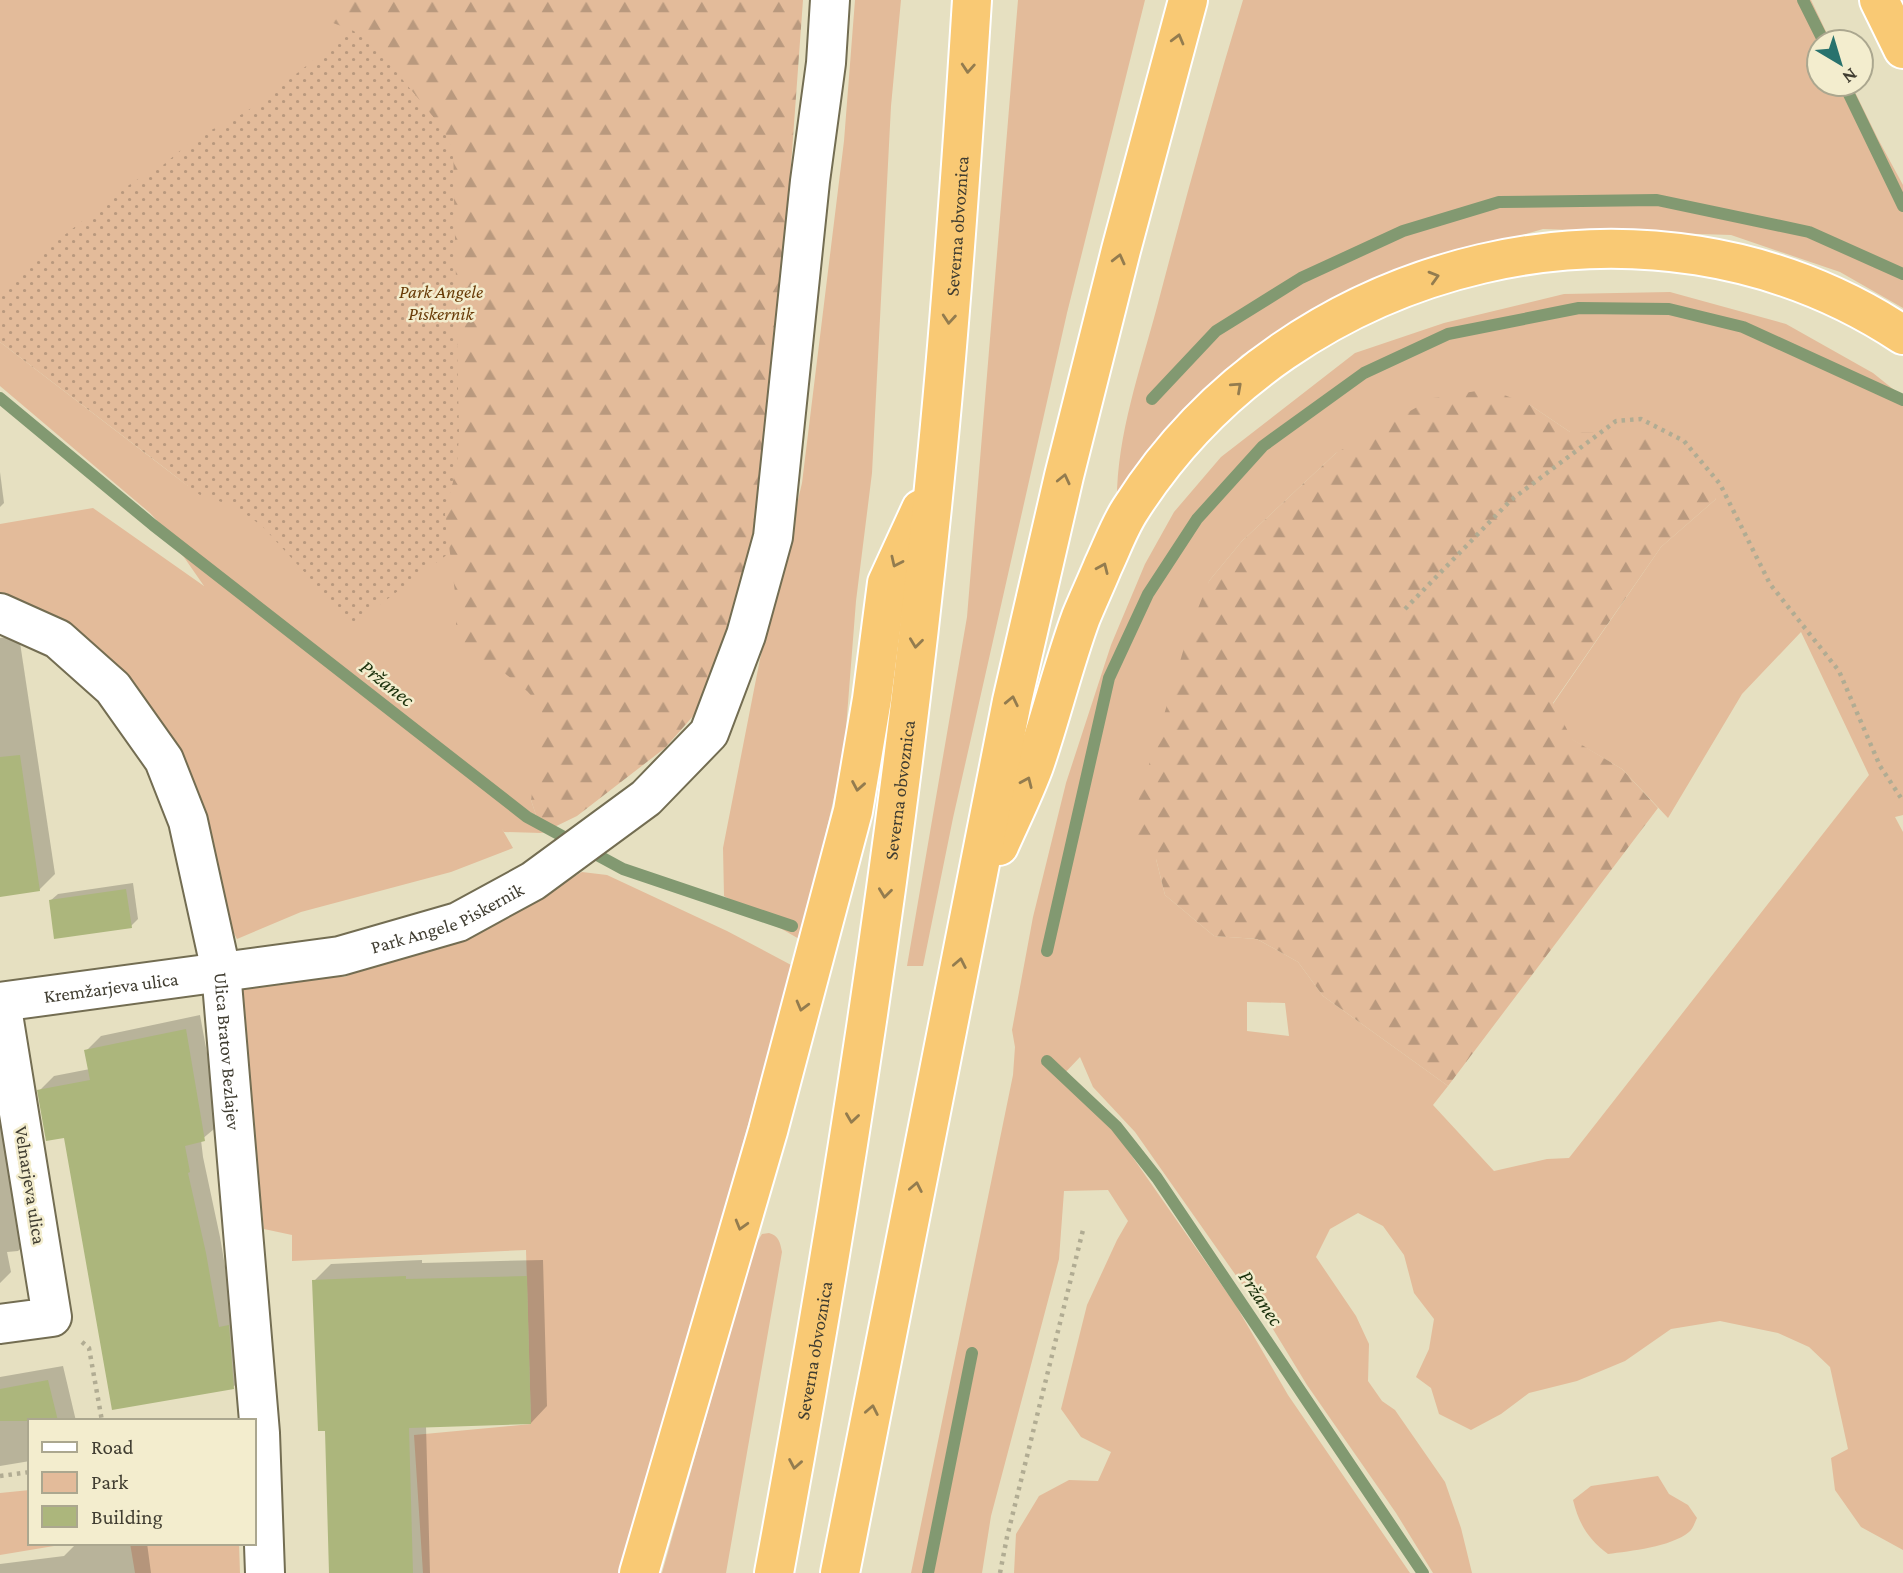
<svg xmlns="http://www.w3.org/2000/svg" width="1903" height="1573" font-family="'Crimson Pro',serif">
	<defs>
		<pattern id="forest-firs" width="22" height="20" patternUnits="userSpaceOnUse" patternTransform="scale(1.75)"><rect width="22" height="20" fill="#e3bb9a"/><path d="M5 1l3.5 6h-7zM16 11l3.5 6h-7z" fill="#b9997e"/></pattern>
		<pattern id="garden-dots" width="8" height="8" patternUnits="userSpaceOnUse" patternTransform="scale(1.75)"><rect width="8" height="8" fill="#e3bb9a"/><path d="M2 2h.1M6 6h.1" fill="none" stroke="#b9997e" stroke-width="1.8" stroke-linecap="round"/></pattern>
	</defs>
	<rect width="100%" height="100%" fill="#e6e0c1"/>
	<!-- green -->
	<g fill="#e3bb9a" fill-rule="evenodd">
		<polygon points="0,0 765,0 531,800 542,833 504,832 502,829 513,848 451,872 301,912 237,939 217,902 193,790 0,595 0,524 93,508 204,586 163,527 150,513 0,386 0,342 188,486 0,335"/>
		<polygon points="855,0 901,0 891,106 872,473 856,601 844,754 801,940 724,896 723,848 760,659 802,483 844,141"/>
		<polygon points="1018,0 1145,0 1067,313 953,818 923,966 907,966 967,617"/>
		<path d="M1243,0H1811L1831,42H1819V84H1851L1878,139L1903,185V308L1840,272L1731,235L1543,229L1384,276L1242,355L1170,427L1117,504C1116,437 1140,371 1157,307C1184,204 1212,102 1243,0Z"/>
		<path d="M1670,292L1786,324L1873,373L1903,397V815L1895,817L1903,832V1550L1861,1527L1835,1490L1831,1458L1848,1449L1830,1367L1809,1347L1778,1333L1720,1321L1671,1329L1625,1361L1577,1381L1529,1393L1501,1414L1471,1430L1439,1414L1431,1388L1416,1377L1429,1349L1434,1319L1414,1293L1404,1255L1383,1226L1358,1213L1330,1229L1316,1257L1356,1316L1369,1344L1368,1381L1382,1401L1395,1410L1445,1482L1461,1528L1472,1573H1433L1396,1513L1307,1385L1268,1321L1135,1132L1093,1087L1080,1057L1062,1076L1104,1116L1235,1304L1288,1395L1410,1573H1014L1016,1534L1039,1496L1069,1480L1098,1481L1111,1452L1081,1437L1061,1409L1087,1305L1117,1240L1128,1221L1108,1190L1064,1191L1059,1259L991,1516L982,1573H911L1013,1075L1015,1047L1012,1030L1033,917L1066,783L1111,645L1145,564L1174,512L1221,457L1355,353L1444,323L1564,294ZM1530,405L1570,432L1716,499L1661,547L1553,704L1571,739L1622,769L1668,818L1742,694L1801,632L1869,775L1569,1158L1547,1159L1494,1171L1433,1105L1448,1086L1323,996L1298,962L1257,939L1214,936L1165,895L1156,859L1209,581L1242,541L1336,453ZM1247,1002L1285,1003L1289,1036L1247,1031Z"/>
		<polygon points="582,872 607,875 727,931 793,966 621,1573 423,1573 414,1435 531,1424 526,1250 292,1261 292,1235 264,1229 234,986 276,975 345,977 378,961 532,901"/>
		<path d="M769,1233C779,1236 780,1242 782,1252L726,1573H662L755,1245L762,1234Z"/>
		<path d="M1658,1476L1669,1494L1688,1505L1697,1518C1695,1522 1693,1529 1689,1532C1671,1547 1630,1551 1608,1554C1588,1539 1579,1524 1573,1500L1591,1486Z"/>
		<polygon points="30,1490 30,1543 72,1543 0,1555 0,1493"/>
		<polygon points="130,1543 239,1543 240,1573 135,1573"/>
	</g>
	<!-- forest -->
	<g fill="url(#forest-firs)">
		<polygon points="321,0 803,0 774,400 753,549 711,683 694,715 665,748 577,816 542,833 531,800 538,753 546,730 540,705 527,691 498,668 480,661 463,644 456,626 456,600 445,514 457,464 459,434 453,151 443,129 393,68 381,48 352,30 333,23"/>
		<polygon points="1489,389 1530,405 1570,432 1618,433 1656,440 1716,499 1661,547 1553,703 1572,739 1622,769 1658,808 1448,1086 1323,996 1298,962 1257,939 1214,936 1165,895 1156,859 1128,835 1190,628 1209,581 1242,541 1336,453 1433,398"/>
	</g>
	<!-- garden -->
	<path fill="url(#garden-dots)" d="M352,30L381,48L393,68L443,129L453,151L459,434L457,464L445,514L448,554L355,623L340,611L263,527C240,509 228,503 200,495L0,342V293L45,250L133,182L163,165L194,139L244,113L263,100Z"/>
	<!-- shadow -->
	<g fill="#0003">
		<polygon points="0,472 4,503 0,507"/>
		<polygon points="19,636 55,874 39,890 0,896 0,638"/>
		<polygon points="133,883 138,919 131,926 50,901 58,894"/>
		<polygon points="200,1015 220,1124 201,1140 203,1157 220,1237 233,1313 249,1372 233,1387 65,1136 39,1091 54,1076 90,1069 86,1051 101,1036"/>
		<polygon points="0,1076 33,1236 18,1251 7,1252 11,1272 0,1283"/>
		<polygon points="422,1260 422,1263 543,1260 547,1406 531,1423 426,1426 430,1573 331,1573 327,1429 314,1281 331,1264"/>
		<polygon points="63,1366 76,1421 30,1421 30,1461 0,1466 0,1377"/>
		<polygon points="90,1543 147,1543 151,1573 0,1573 0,1564 64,1556 75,1545"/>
	</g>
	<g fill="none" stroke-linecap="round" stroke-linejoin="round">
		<!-- stream -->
		<g stroke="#829971" stroke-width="12">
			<polyline points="1803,0 1824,42"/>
			<polyline points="1844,84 1903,206"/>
			<polyline points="0,398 153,525 527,817 623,869 792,926"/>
			<polyline points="1152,399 1216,331 1301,278 1403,231 1499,202 1657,200 1809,232 1903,274"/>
			<polyline points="1047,951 1109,678 1148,594 1197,519 1263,446 1364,373 1448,334 1579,308 1669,309 1743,327 1903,400"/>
			<polyline points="1047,1061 1116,1126 1157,1178 1423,1573"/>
			<polyline points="928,1573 972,1353"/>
		</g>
	</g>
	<!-- building -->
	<g fill="#acb67c">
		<polygon points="20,755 40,891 0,897 0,757"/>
		<polygon points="126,889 132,928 54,939 49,900"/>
		<polygon points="186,1029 205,1141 185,1146 190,1172 188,1173 206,1253 219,1327 229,1325 234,1389 112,1410 64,1138 46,1141 37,1090 90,1080 84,1050"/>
		<polygon points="406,1276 406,1279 527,1276 531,1424 409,1428 413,1573 329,1573 325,1431 318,1431 312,1280"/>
		<polygon points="48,1380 58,1421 0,1421 0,1389"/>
	</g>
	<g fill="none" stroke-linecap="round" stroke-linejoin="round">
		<defs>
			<g id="street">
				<path id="s1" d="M0,613L58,639L113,688L164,760L188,821L221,971L260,1433L265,1573"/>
				<path id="s2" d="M0,1002L340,956L458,922L533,881L646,798L709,733L746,635L773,537L810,181L826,63L830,0"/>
				<polyline points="0,1324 52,1317 1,1002"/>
			</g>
			<g id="highway">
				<polyline points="1879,0 1903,49"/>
				<path d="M999,846C1011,819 1024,793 1034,766C1051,717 1063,666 1081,617C1088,600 1096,583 1103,566C1112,547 1119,527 1130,510C1291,255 1649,167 1903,335"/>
				<polyline points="639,1573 768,1131 853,811 872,699 887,583 921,509"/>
				<path id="s3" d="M774,1573C841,1210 899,844 935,477C951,318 962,159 972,0"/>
				<polyline points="840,1573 1012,701 1064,476 1121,250 1188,0"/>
			</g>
		</defs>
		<!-- street casing -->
		<use href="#street" stroke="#736d52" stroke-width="42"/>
		<!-- highway casing -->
		<use href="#highway" stroke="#fff" stroke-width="42"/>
		<!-- path -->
		<g stroke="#b1ac93" stroke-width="4.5" stroke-dasharray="3.5 5" stroke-linecap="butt">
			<polyline points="1405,609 1511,500 1616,421 1641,419 1684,441 1720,484 1770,584 1839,671 1880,766 1903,801"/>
			<polyline points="82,1342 89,1348 102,1421"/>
			<polyline points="0,1476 30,1472"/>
			<polyline points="1000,1573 1007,1537 1083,1230"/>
		</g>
		<!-- street -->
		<use href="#street" stroke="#fff" stroke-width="38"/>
		<!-- highway -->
		<use href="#highway" stroke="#f9c974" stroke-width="38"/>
	</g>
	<!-- one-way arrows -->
	<defs><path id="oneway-chevron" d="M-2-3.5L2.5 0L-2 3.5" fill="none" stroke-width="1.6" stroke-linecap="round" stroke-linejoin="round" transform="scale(1.75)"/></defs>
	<g stroke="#937c4f">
		<use href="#oneway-chevron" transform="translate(1178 39) rotate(-75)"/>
		<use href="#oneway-chevron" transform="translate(968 68) rotate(94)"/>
		<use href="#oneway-chevron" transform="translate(1119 259) rotate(-76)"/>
		<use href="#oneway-chevron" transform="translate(1434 277) rotate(-16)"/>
		<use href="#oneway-chevron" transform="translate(949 319) rotate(95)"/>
		<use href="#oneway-chevron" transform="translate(1237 387) rotate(-42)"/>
		<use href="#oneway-chevron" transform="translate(1064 479) rotate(-77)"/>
		<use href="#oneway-chevron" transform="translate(896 562) rotate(115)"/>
		<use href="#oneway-chevron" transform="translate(1103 568) rotate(-66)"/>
		<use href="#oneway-chevron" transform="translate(916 643) rotate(97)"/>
		<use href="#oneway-chevron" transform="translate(1012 701) rotate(-78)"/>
		<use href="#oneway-chevron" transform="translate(1027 782) rotate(-66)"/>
		<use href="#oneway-chevron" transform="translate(858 786) rotate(100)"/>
		<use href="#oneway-chevron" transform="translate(885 893) rotate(97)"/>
		<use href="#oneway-chevron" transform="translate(960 963) rotate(-79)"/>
		<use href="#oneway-chevron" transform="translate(802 1006) rotate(105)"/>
		<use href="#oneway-chevron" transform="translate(852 1118) rotate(98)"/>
		<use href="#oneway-chevron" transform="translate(916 1187) rotate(-79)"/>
		<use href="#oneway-chevron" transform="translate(741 1225) rotate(106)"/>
		<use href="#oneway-chevron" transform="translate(872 1410) rotate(-79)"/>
		<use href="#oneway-chevron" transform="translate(795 1464) rotate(100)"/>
	</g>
	<g text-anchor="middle" stroke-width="5" stroke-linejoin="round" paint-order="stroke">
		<!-- street labels -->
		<g font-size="19" fill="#403d31" stroke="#f3edce">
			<text dy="7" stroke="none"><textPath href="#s3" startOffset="1360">Severna obvoznica</textPath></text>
			<text dy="7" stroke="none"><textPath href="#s3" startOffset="793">Severna obvoznica</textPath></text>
			<text dy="7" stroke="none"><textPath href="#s2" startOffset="457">Park Angele Piskernik</textPath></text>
			<text dy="7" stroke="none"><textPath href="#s2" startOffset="112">Kremžarjeva ulica</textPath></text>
			<text dy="7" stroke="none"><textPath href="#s1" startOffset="525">Ulica Bratov Bezlajev</textPath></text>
			<text transform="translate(31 1185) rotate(81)" y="7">Velnarjeva ulica</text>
			<text dy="7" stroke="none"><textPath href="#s3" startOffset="226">Severna obvoznica</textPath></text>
		</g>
		<!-- park labels -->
		<g font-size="19" font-style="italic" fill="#683b07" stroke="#f3edce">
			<text x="441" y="298">Park Angele<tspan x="441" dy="22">Piskernik</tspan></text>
		</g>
		<!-- water labels -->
		<g font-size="21" font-style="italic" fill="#1a300b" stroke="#f3edce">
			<text transform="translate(387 683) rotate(38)" y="7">Pržanec</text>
			<text transform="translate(1261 1298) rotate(56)" y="7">Pržanec</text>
		</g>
	</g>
	<!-- legend -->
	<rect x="28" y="1419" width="228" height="126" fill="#f3edce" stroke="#aba78f" stroke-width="2"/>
	<rect x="42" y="1442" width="35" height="10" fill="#ffffff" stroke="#aba78f" stroke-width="2"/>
	<text x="91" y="1454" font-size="21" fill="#403d31">Road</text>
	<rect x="42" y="1472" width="35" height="21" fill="#e3bb9a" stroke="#aba78f" stroke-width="2"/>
	<text x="91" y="1489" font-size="21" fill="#403d31">Park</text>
	<rect x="42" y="1506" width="35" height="21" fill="#acb67c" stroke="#aba78f" stroke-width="2"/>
	<text x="91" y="1524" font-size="21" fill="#403d31">Building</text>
	<!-- north arrow -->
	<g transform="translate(1840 63) rotate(142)"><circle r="33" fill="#f3edce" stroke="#aba78f" stroke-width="2"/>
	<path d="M0-5L12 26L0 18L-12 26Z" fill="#28726d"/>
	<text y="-10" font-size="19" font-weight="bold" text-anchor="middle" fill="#403d31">N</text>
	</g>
</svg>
